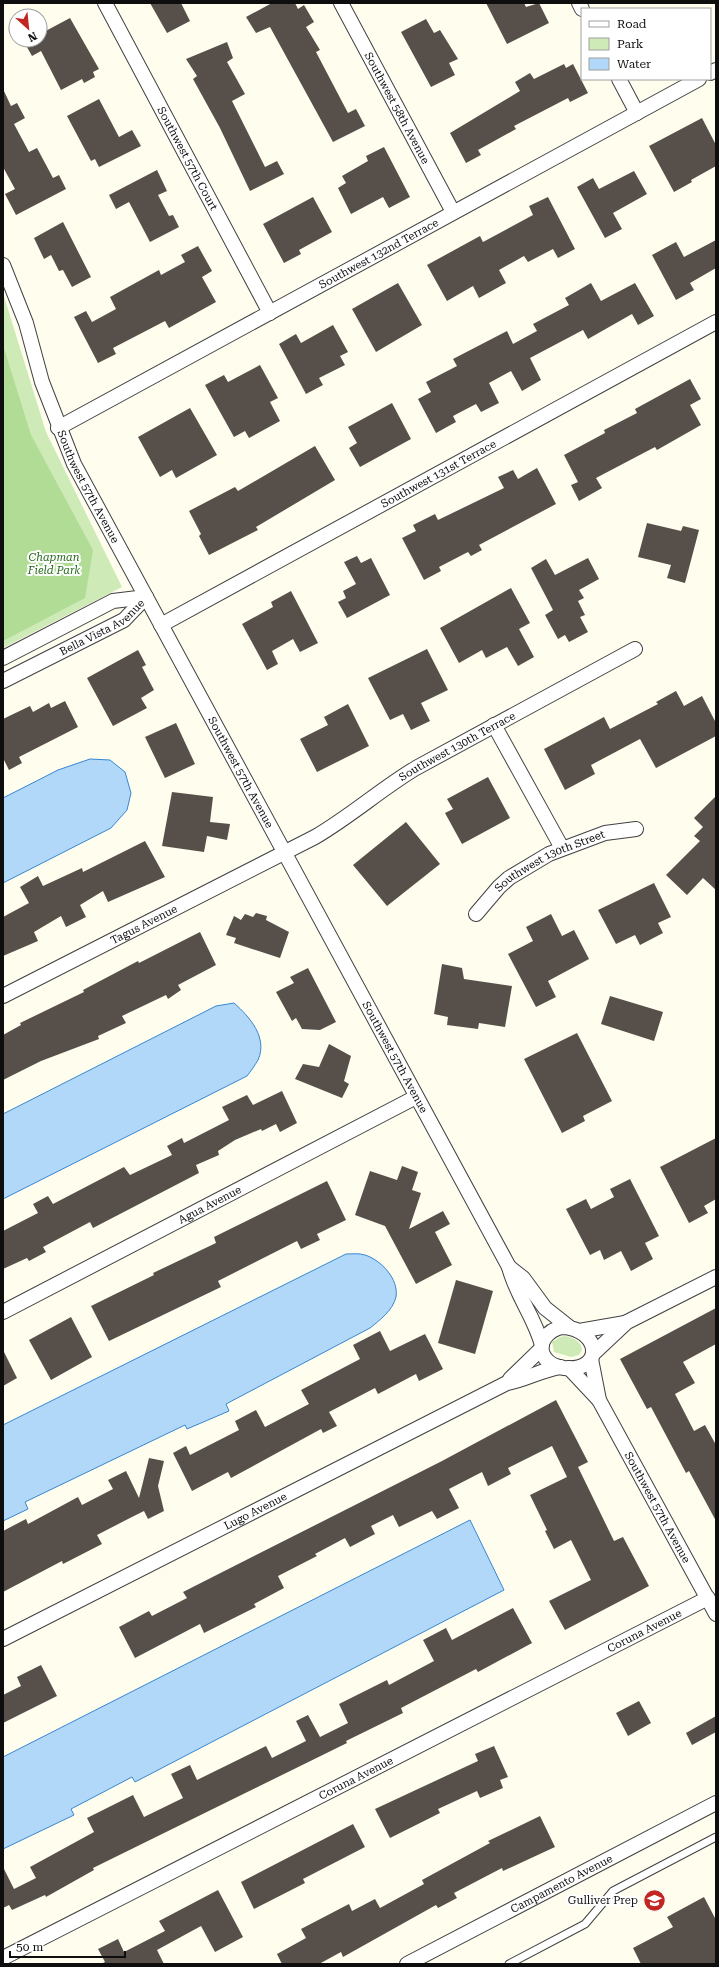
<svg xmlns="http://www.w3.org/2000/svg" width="719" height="1967" font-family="'Roboto Serif',serif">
	<rect width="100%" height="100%" fill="#fffdee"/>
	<!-- green -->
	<g fill="#ceebb7">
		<polygon points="3,293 46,432 122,587 3,648"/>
		<path d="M565,1336C574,1338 581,1341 582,1350L579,1355L571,1357L554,1352L552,1342L560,1337Z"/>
	</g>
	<!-- forest -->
	<polygon fill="#b0dc96" points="3,345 31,435 93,550 85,598 3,641"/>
	<!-- water -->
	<g fill="#b1d8f8" stroke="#3687d1">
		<polygon points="90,759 110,760 125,772 131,793 127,810 111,828 3,883 3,798 58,770"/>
		<path d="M234,1003C250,1017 268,1038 258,1060C255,1065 251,1071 247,1076L3,1199V1114L216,1006Z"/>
		<path d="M346,1254C352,1254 359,1253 365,1255C381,1260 399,1279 396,1297C393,1310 380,1320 370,1328L226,1404L229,1411L187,1429L185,1425L25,1502L28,1509L3,1521V1425Z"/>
		<polygon points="470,1520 504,1590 135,1782 132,1777 71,1809 74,1815 3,1849 3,1757"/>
	</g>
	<!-- building -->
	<g fill="#57504a">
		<polygon points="150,3 181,3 190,21 167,33"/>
		<polygon points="272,3 295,3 298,9 304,5 314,22 306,27 320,50 316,52 348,113 356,109 365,126 333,142 270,27 256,33 246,17"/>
		<polygon points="486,3 524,3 526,7 539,3 549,23 507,44"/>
		<polygon points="70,18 99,69 93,72 95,77 84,83 82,79 61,90 41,51 32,56 23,40 40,40 40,34"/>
		<polygon points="426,19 434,33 440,30 458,59 449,63 455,75 431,87 401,32"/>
		<polygon points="227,42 233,58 227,62 245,94 232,101 265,167 277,161 284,174 250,191 220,128 193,79 197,76 186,59"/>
		<polygon points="564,64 566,68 573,64 588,93 570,102 568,98 514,126 516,129 478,150 481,155 466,163 450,133 520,91 515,82 530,73 534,79"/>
		<polygon points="3,89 11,106 17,103 25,118 14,124 29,152 37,148 53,178 59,175 66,189 16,215 5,194 15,189 3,167"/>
		<polygon points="99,99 119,137 132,130 141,146 99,167 95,159 91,161 67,116"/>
		<polygon points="702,118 716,145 716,166 691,180 692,182 674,192 649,146"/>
		<polygon points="384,147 410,197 389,208 383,197 351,214 338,188 346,183 342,176 368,161 366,156"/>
		<polygon points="157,170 167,191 158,195 169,216 173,215 179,227 150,242 129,202 116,209 109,195"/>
		<polygon points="634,171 647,194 613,213 622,229 605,238 577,187 593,178 599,189"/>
		<polygon points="313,197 332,232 299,250 301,254 284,263 263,224"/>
		<polygon points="548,197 575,249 558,258 553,249 528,262 524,256 499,270 506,283 479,298 473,286 447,301 427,265 480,236 483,242 533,215 529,206"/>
		<polygon points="63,222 91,277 72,287 63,270 59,271 51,255 44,259 34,238"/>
		<polygon points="716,240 716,268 690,283 694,290 676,300 652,255 676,242 684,257"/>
		<polygon points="198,246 212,271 202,277 216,302 169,328 165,321 113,348 116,354 98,363 74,317 86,311 92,322 116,309 110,297 159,270 161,275 185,262 181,255"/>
		<polygon points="398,283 422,325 376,352 352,309"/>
		<polygon points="591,283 601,301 635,283 654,316 638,325 632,314 588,339 583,330 530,358 541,380 522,391 511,371 489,383 499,403 481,412 476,404 453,416 456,422 436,433 418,399 431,392 426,382 457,366 453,359 507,331 513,344 537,331 533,324 569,305 565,298"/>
		<polygon points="333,325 348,352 340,356 345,365 319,378 323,385 306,394 279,344 296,334 301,343"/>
		<polygon points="260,365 278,398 270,402 280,421 249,438 245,431 234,437 205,385 224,375 228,382"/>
		<polygon points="690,379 701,399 690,405 701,425 657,450 655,447 596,478 602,488 579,501 571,485 578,482 564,455 605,433 604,430 637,413 635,409"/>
		<polygon points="392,403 411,439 360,467 349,448 357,443 348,427"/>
		<polygon points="190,408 217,455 176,478 172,470 160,477 138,437"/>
		<polygon points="315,446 335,480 256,527 258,530 209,555 199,536 201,534 189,511 235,487 238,491"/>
		<polygon points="537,468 556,504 479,545 482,550 471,556 468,552 439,567 441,571 424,580 402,538 416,531 413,525 435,514 438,520 504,488 498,477 513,470 518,479"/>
		<polygon points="647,523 681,531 683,526 699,530 685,583 667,578 671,565 638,557"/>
		<polygon points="357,556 361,563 371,558 390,595 347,618 338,602 346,598 343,591 356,584 344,562"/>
		<polygon points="588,558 599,579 579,590 584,598 578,601 585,615 580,617 588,632 569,642 565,635 558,639 545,615 553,610 531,568 546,559 555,575"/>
		<polygon points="511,588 530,623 519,629 534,657 518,666 507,647 486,658 482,650 459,663 440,628"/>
		<polygon points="291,591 318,643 300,652 293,639 272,651 278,664 267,670 242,624 273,607 271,602"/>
		<polygon points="427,649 448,690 421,703 430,721 411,730 403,714 390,720 368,678"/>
		<polygon points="138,650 146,665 142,667 154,690 141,698 147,708 113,726 87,678"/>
		<polygon points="676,691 684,706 702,696 716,723 716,736 656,768 640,739 591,765 595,774 565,790 544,749 604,717 610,729 658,704 656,702"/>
		<polygon points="65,701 78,727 19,757 22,763 9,770 3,758 3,719 30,706 33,712 49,703 51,708"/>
		<polygon points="348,704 369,746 317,772 300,739 328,725 324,717"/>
		<polygon points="176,723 195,764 165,778 145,737"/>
		<polygon points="488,777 510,818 462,844 445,813 453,809 447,799"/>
		<polygon points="172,792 213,797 210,822 230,824 227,840 207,836 204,852 162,846"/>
		<polygon points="716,796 716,890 703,878 687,895 666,875 700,841 694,836 703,827 694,818"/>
		<polygon points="406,822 440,864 387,906 353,865"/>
		<polygon points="145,841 165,877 108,902 103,891 80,905 86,917 66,927 61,916 34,932 38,941 3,956 3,917 29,903 20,887 38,876 43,886 82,868 83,872"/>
		<polygon points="654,883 671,917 658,923 663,933 640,945 635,935 616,944 598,910"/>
		<polygon points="256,913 267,916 266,920 289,932 280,958 234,943 236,938 226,935 234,916 241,920 245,914 253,917"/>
		<polygon points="551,914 562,936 574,930 589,959 548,981 556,997 536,1007 508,954 533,941 526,927"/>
		<polygon points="200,932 216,965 178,985 181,990 168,999 166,995 122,1016 126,1023 98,1036 99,1039 41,1061 3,1080 3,1035 21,1025 20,1023 84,992 83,990 138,961 139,963"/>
		<polygon points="442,964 462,968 464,979 512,986 505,1027 479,1023 478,1029 447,1025 448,1017 434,1014"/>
		<polygon points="308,968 336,1022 320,1030 302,1029 296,1018 292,1021 276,992 294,983 290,977"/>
		<polygon points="610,996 663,1012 654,1041 601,1024"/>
		<polygon points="577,1033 612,1101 583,1116 585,1121 562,1133 524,1059"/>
		<polygon points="329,1044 351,1056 344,1081 349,1084 342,1098 295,1079 303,1064 319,1067"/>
		<polygon points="282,1091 297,1123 280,1132 276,1124 262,1131 261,1129 235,1140 218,1151 219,1155 196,1165 199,1173 93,1228 90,1222 43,1247 46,1252 29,1261 27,1258 3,1269 3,1231 38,1213 33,1204 48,1196 53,1204 124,1167 130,1175 172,1155 167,1146 182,1138 184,1143 229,1120 222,1107 247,1095 253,1105"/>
		<polygon points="716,1138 716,1199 704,1206 708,1213 689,1223 660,1167"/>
		<polygon points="402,1166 418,1172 412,1190 421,1193 409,1229 443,1211 450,1224 435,1232 452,1265 416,1284 385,1226 355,1215 370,1171 397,1180"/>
		<polygon points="630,1179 659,1236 645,1243 653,1259 631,1271 621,1251 604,1260 600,1250 590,1255 566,1209 586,1199 591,1209 614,1197 610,1189"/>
		<polygon points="327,1181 346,1220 317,1234 320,1240 301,1249 297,1241 218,1281 221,1287 109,1341 91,1306 154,1275 153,1273 216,1243 214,1237"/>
		<polygon points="456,1280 493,1291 475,1354 438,1343"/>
		<polygon points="716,1308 716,1344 683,1362 695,1383 675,1394 694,1431 705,1425 716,1445 716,1521 689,1471 686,1473 651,1407 647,1409 620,1359"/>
		<polygon points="71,1317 92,1357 51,1380 29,1340"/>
		<polygon points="380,1331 390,1351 425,1334 443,1369 419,1381 416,1374 378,1394 375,1388 329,1412 337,1426 323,1433 321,1429 231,1478 228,1472 192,1491 173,1453 186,1446 190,1455 239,1430 235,1421 256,1410 265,1427 309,1404 301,1390 360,1359 353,1345"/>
		<polygon points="3,1350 17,1378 3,1386"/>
		<polygon points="556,1400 588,1462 578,1467 614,1541 623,1537 649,1586 565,1630 549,1601 591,1580 571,1540 554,1549 545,1531 547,1530 530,1495 567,1477 552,1446 508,1468 511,1474 488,1486 482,1472 449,1489 459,1508 437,1519 432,1511 399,1527 393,1515 371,1526 375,1534 350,1547 345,1538 315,1554 317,1556 278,1576 284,1588 254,1604 256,1607 204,1633 200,1624 135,1658 119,1627 149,1611 152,1616 187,1598 183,1592 442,1461"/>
		<polygon points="149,1458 164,1461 158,1486 164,1511 148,1519 144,1511 128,1519 97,1535 102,1544 63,1564 62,1561 3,1592 3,1531 26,1519 28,1524 78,1497 82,1505 113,1489 108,1480 126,1471 139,1498"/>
		<polygon points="513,1608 532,1643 478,1672 476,1669 401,1708 403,1713 346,1741 347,1743 93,1868 94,1870 46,1897 45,1895 12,1910 9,1905 3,1908 3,1867 14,1889 36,1878 30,1867 94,1832 87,1818 133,1795 144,1817 183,1798 171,1774 190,1765 197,1780 266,1746 272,1758 306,1741 296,1721 308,1715 320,1737 348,1723 339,1704 387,1680 389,1685 434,1661 423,1640 446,1628 452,1640"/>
		<polygon points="41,1665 57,1696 3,1723 3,1695 21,1686 17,1677"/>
		<polygon points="639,1701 651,1723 628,1736 616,1713"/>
		<polygon points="716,1716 716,1732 692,1745 686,1733"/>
		<polygon points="494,1746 508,1777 500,1780 503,1788 480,1798 477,1791 438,1809 440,1813 390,1838 375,1809 478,1761 475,1754"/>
		<polygon points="540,1816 555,1847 503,1871 502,1868 454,1893 457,1898 438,1908 436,1905 343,1957 341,1952 319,1964 282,1964 277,1954 306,1938 301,1929 349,1904 352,1911 375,1899 380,1908 424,1884 422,1880 490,1843 488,1841"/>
		<polygon points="353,1824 365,1847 303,1879 305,1883 254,1909 241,1882"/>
		<polygon points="218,1890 243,1937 215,1952 201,1926 157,1950 164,1964 101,1964 105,1962 98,1949 118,1939 124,1952 165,1931 159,1921"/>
		<polygon points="704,1897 716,1920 716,1964 641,1964 633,1948 673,1927 667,1917"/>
	</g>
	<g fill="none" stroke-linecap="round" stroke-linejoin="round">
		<defs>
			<polyline id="service" points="509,1964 585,1924 613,1891 716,1837"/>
			<g id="minor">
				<path id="s1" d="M105,3L270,313"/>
				<path id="s2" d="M341,3L453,212"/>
				<polyline points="579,3 582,9"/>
				<polyline points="710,73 716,70"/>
				<polyline points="619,79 637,113"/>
				<path id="s3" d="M3,265L26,323L42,382L74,464L509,1267C516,1295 534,1316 542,1345"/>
				<path id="s4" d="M58,428L699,79"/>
				<path id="s5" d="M161,625L716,322"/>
				<polyline points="3,658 113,601 146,597"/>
				<path id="s6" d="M3,681L124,620L146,597"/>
				<polyline points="494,725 562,848"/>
				<path id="s7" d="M476,914L499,887L509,878L549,854L605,833L636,829"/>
				<path id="s8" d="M3,996L315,837C351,816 381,789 416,768L635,649"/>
				<polyline points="509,1267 523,1278 545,1308 569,1327"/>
				<path id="s9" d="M3,1312L416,1097"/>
				<path d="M562,1327C601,1329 605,1372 564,1368C557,1367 549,1364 545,1358C535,1344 548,1330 562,1327Z"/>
				<polyline points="579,1331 625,1323"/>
				<polyline points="594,1353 627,1322 716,1277"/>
				<path id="s10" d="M591,1359L599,1400L716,1614"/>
				<polyline points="569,1368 599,1400"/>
				<polyline points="510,1379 541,1349"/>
				<path id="s11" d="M3,1639L507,1383C525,1380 541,1370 560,1367"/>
				<path id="s12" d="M3,1958L708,1598"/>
				<path id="s13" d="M407,1964L716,1803"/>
			</g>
		</defs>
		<!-- service casing -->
		<use href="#service" stroke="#414141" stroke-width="9"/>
		<!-- minor casing -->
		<use href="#minor" stroke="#414141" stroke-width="16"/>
		<!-- service -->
		<use href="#service" stroke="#fff" stroke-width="7"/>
		<!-- minor -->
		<use href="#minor" stroke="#fff" stroke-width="14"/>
	</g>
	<!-- icons -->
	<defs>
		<symbol id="school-disc" viewBox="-11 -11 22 22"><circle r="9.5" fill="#c22621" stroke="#fff"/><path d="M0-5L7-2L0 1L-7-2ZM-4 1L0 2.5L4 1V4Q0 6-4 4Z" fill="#fff"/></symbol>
	</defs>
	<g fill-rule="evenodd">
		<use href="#school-disc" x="642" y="1888" width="25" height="25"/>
	</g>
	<g text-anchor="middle" stroke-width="4" stroke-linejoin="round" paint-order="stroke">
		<!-- street labels -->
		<g font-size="11" fill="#0e0e0e" stroke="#fff">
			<text dy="4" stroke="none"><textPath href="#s2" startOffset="119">Southwest 58th Avenue</textPath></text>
			<text dy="4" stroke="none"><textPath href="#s1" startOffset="176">Southwest 57th Court</textPath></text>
			<text dy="4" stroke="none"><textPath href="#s4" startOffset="365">Southwest 132nd Terrace</textPath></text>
			<text dy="4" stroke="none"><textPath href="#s5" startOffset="316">Southwest 131st Terrace</textPath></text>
			<text dy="4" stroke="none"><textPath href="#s3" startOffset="238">Southwest 57th Avenue</textPath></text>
			<text dy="4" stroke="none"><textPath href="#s6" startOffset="113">Bella Vista Avenue</textPath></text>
			<text dy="4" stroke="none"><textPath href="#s8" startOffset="519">Southwest 130th Terrace</textPath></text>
			<text dy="4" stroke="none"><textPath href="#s3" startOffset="562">Southwest 57th Avenue</textPath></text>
			<text dy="4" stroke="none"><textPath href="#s7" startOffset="93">Southwest 130th Street</textPath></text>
			<text dy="4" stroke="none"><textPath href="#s8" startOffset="158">Tagus Avenue</textPath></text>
			<text dy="4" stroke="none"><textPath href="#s3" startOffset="886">Southwest 57th Avenue</textPath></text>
			<text dy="4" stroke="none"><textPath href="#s9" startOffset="233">Agua Avenue</textPath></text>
			<text dy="4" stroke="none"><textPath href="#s10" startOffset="164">Southwest 57th Avenue</textPath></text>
			<text dy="4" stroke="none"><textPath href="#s11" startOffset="283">Lugo Avenue</textPath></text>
			<text dy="4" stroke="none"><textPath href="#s12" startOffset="720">Coruna Avenue</textPath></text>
			<text dy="4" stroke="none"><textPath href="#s12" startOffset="396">Coruna Avenue</textPath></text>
			<text dy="4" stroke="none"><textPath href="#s13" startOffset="174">Campamento Avenue</textPath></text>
		</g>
		<!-- park labels -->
		<g font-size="11" font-style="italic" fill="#26681c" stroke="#fff">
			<text x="54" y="561">Chapman<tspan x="54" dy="13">Field Park</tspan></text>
		</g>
		<!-- poi labels -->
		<g font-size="11" fill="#0e0e0e" stroke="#fff" text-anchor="end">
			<text x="638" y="1904">Gulliver Prep</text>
		</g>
	</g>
	<!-- border -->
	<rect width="719" height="1967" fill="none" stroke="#0e0e0e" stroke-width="8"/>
	<!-- legend -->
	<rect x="581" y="8" width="130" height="72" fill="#ffffff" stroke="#9f9f9f"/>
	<rect x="589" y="21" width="20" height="6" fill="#ffffff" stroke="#9f9f9f"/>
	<text x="617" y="28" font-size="12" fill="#0e0e0e">Road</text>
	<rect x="589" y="38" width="20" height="12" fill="#ceebb7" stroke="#9f9f9f"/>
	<text x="617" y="48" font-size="12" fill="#0e0e0e">Park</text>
	<rect x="589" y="58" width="20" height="12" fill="#b1d8f8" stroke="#9f9f9f"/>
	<text x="617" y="68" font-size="12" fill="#0e0e0e">Water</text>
	<!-- north arrow -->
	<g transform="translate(28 28) rotate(153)"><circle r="19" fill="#ffffff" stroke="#9f9f9f"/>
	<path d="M0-3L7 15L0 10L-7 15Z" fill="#c22621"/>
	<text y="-6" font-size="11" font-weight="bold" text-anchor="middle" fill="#0e0e0e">N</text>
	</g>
	<!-- scale -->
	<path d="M10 1951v6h115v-6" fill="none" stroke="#0e0e0e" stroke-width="2"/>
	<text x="16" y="1951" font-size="12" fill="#0e0e0e" stroke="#ffffff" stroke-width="3" paint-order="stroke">50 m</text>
</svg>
